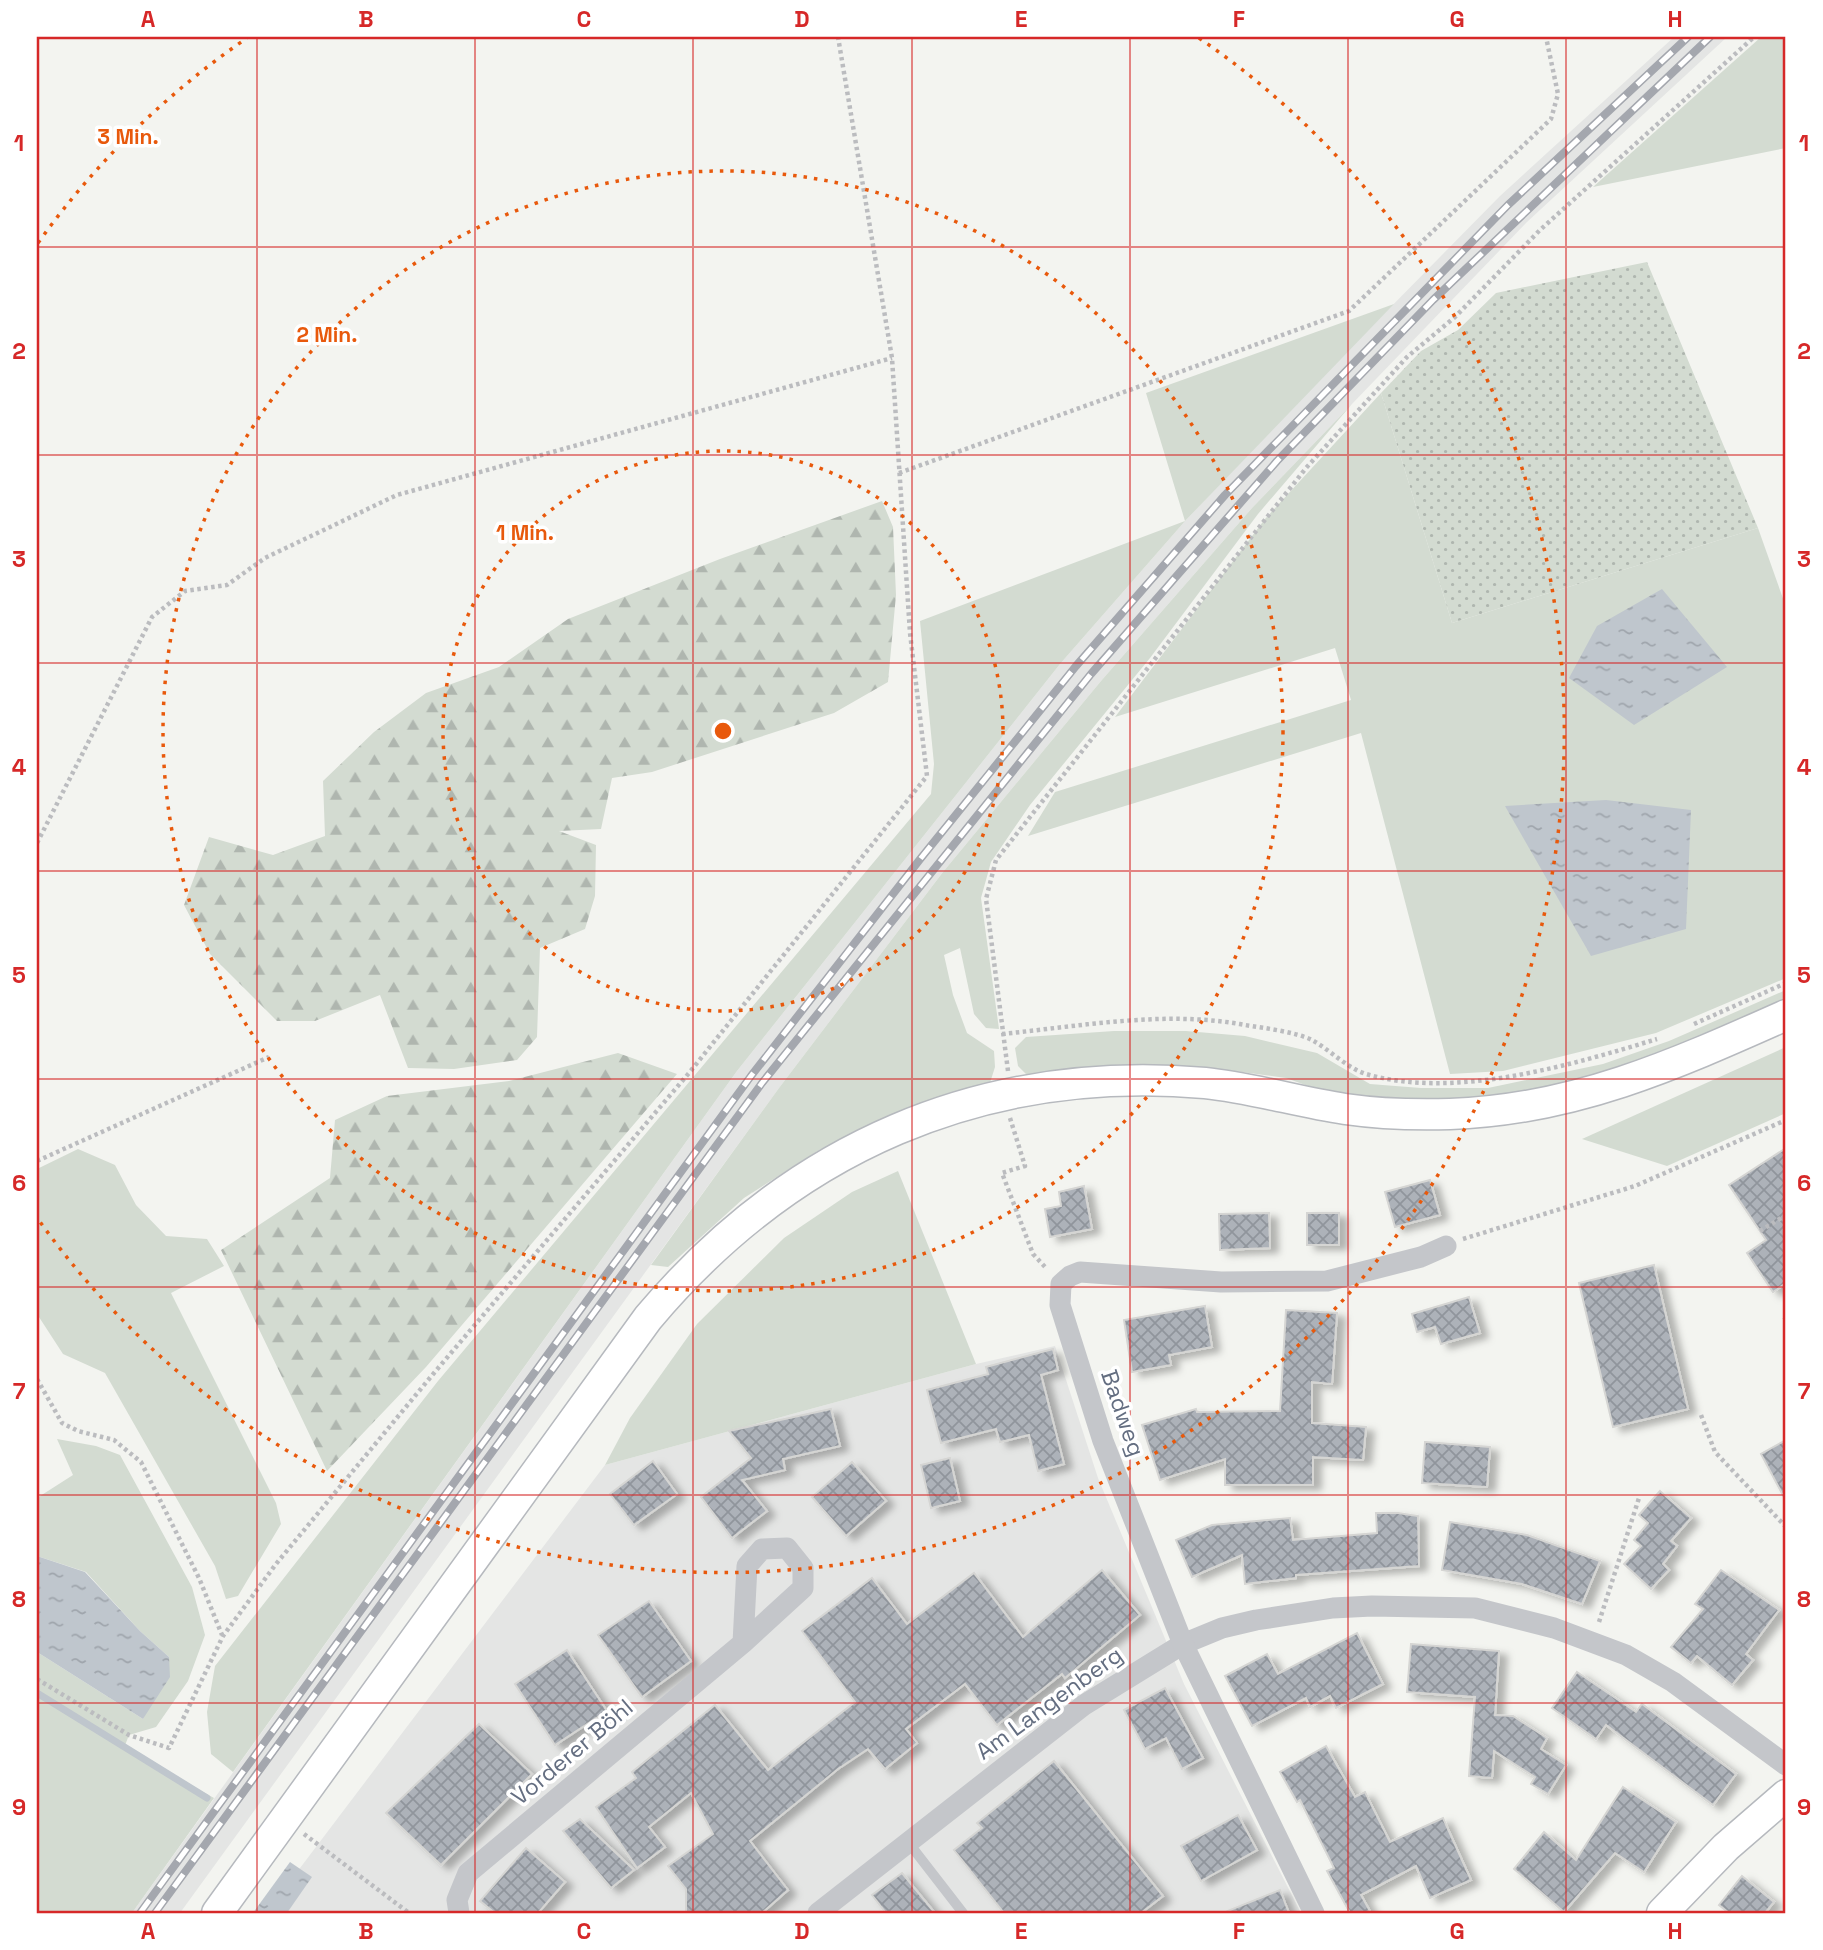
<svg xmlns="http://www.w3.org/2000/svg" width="1823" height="1950" font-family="'Space Grotesk',sans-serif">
	<defs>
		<pattern id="forest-firs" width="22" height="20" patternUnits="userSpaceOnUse" patternTransform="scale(1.75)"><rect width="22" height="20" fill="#d3dbd1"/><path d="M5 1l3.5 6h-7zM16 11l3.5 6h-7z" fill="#afb6af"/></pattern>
		<pattern id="park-dots" width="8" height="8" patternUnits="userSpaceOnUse" patternTransform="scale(1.75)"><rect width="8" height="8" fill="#d3dbd1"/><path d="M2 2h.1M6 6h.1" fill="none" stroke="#afb6af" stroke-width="1.8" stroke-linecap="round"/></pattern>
		<pattern id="water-ripples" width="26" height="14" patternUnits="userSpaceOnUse" patternTransform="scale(1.75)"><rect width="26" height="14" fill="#bfc6cd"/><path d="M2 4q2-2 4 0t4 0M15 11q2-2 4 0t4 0" fill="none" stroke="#9fa5ac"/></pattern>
		<pattern id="building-cross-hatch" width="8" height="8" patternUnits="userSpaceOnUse" patternTransform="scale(1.75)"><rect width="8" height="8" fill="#adb2b9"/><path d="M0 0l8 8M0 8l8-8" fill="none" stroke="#90959c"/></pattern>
		<filter id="shadow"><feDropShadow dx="8" dy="4.5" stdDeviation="3.5" flood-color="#0004"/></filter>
	</defs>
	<rect width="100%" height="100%" fill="#f3f4f0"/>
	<!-- built -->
	<g fill="#e4e5e4">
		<polygon points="1674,37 1727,37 1527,222 1252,508 1101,681 943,872 779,1088 180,1913 132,1913 737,1071 1060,664 1186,520 1318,381 1500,196"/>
		<polygon points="1055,1346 1098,1478 1184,1684 1301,1913 266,1913 605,1465 976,1364"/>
	</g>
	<!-- grass -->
	<g fill="#d3dbd1">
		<polygon points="1761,37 1786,37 1786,148 1593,187"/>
		<polygon points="1394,304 1186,520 1060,664 737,1071 233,1772 211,1754 207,1712 215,1666 438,1381 931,794 934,764 920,621 1185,521 1146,393"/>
		<polygon points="1381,393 1452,623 1758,528 1786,607 1786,978 1656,1033 1503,1071 1450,1074 1361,733 1028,836 1055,792 1351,700 1335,648 1115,717 1265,519"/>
		<polygon points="1352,404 1258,514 1150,658 1030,805 991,862 981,898 999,1029 986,1028 974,1014 960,948 944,955 953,995 967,1033 994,1051 995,1067 989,1086 916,1107 819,1150 744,1198 668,1267 651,1265 779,1088 943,872 1101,681 1252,508"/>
		<polygon points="1786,990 1786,1006 1590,1079 1492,1098 1422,1101 1388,1097 1333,1095 1286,1078 1219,1069 1131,1065 1027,1075 1018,1066 1015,1048 1026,1037 1114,1031 1186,1031 1245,1036 1317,1053 1370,1084 1421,1088 1488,1088 1603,1064 1669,1041"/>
		<polygon points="1786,1047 1786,1113 1667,1166 1582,1139"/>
		<polygon points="78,1149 115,1165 136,1205 166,1236 207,1239 224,1266 171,1293 276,1503 281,1524 238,1596 226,1599 215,1566 105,1373 63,1354 37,1314 37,1169"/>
		<polygon points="898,1171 976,1364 605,1465 630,1418 697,1324 784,1238 852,1192"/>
		<polygon points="57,1439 96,1446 120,1455 192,1587 205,1635 188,1681 156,1727 129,1735 124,1748 214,1798 132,1913 37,1913 37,1652 143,1719 169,1657 140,1631 86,1572 37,1556 37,1498 73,1475"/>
	</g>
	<!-- forest -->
	<g fill="url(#forest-firs)">
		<polygon points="882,501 893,527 896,595 888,682 834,713 652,772 612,778 601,829 559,831 596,845 595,896 585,929 540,948 537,1037 517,1060 454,1069 408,1068 380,995 315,1021 277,1021 210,954 184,905 209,837 273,855 325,836 323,781 374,732 426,693 499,667 568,619 720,559"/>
		<polygon points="618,1053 677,1074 426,1367 327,1471 221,1250 330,1178 335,1120 387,1096 509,1081"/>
	</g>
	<!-- park -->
	<polygon fill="url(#park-dots)" points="1647,262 1758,528 1452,623 1381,393 1421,351 1458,330 1496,293"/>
	<!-- water -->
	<g fill="url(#water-ripples)">
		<polygon points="1662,589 1727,667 1634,725 1569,678 1597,626"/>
		<polygon points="1606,800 1691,810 1686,929 1591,956 1505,806"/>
		<polygon points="37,1556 85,1572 140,1631 169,1657 170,1677 143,1719 37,1652"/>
		<polygon points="290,1862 312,1877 287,1913 253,1913"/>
	</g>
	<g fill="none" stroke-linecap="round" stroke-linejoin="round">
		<!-- stream -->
		<polyline stroke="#bfc6cd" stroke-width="7" points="37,1693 207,1798"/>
	</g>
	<!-- building -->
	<g fill="url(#building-cross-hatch)" stroke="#d5d5d3" stroke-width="2" filter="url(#shadow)">
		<polygon points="1786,1148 1786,1283 1773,1292 1747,1253 1766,1240 1729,1185"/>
		<polygon points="1430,1180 1440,1215 1395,1227 1385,1192"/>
		<polygon points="1084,1186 1092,1229 1050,1237 1045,1209 1061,1206 1059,1192"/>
		<polygon points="1269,1213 1270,1248 1220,1250 1219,1214"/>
		<rect x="1307" y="1213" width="32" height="32"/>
		<polygon points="1654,1265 1688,1409 1613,1427 1579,1283"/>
		<polygon points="1469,1297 1480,1333 1441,1344 1435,1327 1417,1332 1412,1314"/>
		<polygon points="1205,1306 1212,1347 1169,1355 1171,1365 1132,1372 1124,1320"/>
		<polygon points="1286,1310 1337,1313 1332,1384 1312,1382 1312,1423 1366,1427 1363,1460 1313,1457 1313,1485 1225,1485 1225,1459 1160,1480 1142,1425 1196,1409 1197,1412 1280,1411"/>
		<polygon points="1053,1349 1058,1370 1041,1375 1064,1464 1038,1471 1029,1435 1000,1442 996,1429 941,1443 927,1390 988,1374 986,1367"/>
		<polygon points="831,1409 840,1446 783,1459 785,1470 742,1480 767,1511 732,1538 701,1497 751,1458 729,1431"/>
		<polygon points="1786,1440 1786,1501 1761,1454"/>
		<polygon points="1425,1442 1490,1447 1487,1487 1422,1483"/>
		<polygon points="950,1458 960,1501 931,1508 921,1465"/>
		<polygon points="653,1461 677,1494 634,1525 610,1494"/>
		<polygon points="852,1462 886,1501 846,1536 812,1497"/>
		<polygon points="1660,1491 1691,1518 1671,1541 1677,1546 1663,1564 1669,1570 1651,1589 1624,1564 1641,1546 1634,1540 1648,1523 1639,1515"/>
		<polygon points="1376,1513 1398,1513 1418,1516 1419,1566 1296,1575 1296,1578 1245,1584 1242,1555 1192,1577 1176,1540 1212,1525 1290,1518 1293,1540 1377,1533"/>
		<polygon points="1450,1522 1527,1535 1600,1561 1582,1604 1522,1584 1442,1570"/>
		<polygon points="1102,1570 1140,1615 1065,1678 1062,1674 997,1725 965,1684 906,1729 917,1743 885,1769 868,1749 838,1769 750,1841 788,1890 762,1913 686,1913 686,1889 668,1866 713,1834 691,1793 649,1827 665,1847 637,1868 596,1807 636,1778 632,1772 715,1705 768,1770 855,1702 802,1631 872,1578 907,1624 974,1573 1023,1637"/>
		<polygon points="1721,1570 1779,1610 1746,1654 1753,1660 1732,1685 1697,1656 1691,1663 1671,1647 1703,1609 1695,1604"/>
		<polygon points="649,1601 691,1661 642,1697 598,1635"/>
		<polygon points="1357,1633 1383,1684 1336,1708 1330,1696 1310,1707 1306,1698 1252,1726 1225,1676 1267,1654 1278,1674"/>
		<polygon points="1411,1644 1499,1651 1495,1715 1513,1716 1547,1738 1541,1749 1566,1765 1548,1794 1531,1784 1535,1777 1494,1751 1492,1778 1469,1776 1475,1697 1407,1692"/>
		<polygon points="567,1650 607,1711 555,1745 515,1684"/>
		<polygon points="1577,1672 1636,1712 1642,1704 1736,1774 1713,1805 1606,1725 1596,1739 1552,1708"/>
		<polygon points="1165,1688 1203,1758 1182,1769 1166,1738 1145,1749 1124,1710"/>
		<polygon points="479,1724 532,1774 441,1865 386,1813"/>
		<polygon points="1326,1746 1355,1797 1365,1792 1390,1842 1443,1818 1471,1880 1430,1898 1416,1866 1361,1895 1371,1913 1350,1913 1327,1871 1334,1868 1300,1800 1297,1802 1280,1772"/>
		<polygon points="1054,1761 1163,1896 1141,1913 1004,1913 954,1850 982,1828 977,1823"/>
		<polygon points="1623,1787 1676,1822 1644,1872 1615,1853 1564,1912 1514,1869 1544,1832 1576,1860"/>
		<polygon points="1238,1815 1257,1850 1201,1881 1181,1846"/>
		<polygon points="580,1819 634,1870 611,1888 563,1831"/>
		<polygon points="526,1848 565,1882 538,1913 495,1913 480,1901"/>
		<polygon points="902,1873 935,1913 886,1913 872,1895"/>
		<polygon points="1742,1876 1774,1902 1765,1913 1729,1913 1719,1905"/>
		<polygon points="1280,1890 1289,1913 1226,1913 1225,1912"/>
	</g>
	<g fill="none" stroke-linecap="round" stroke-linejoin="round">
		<defs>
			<g id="secondary">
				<path d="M217,1913L648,1318C792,1147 982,1064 1205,1083C1253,1088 1298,1102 1345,1109C1380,1114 1416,1115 1450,1114C1574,1110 1676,1064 1786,1015"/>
				<polyline points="1662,1913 1726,1847 1786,1795"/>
			</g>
		</defs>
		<!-- secondary casing -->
		<use href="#secondary" stroke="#b6b9be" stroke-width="33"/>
		<!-- path -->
		<g stroke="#bbbcbf" stroke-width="4.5" stroke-dasharray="3.5 3.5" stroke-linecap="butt">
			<polyline points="899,473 1349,311 1551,119 1558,94 1546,37"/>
			<polyline points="37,843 152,617 185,591 227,585 265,558 397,495 892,358"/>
			<polyline points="1694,1024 1786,983"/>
			<path d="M1002,1034C1082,1026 1166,1010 1245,1025C1264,1028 1296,1032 1312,1040C1330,1050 1347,1068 1366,1074C1455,1100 1571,1065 1657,1039"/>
			<polyline points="1008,1071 986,899 996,860 1306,468 1407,357 1455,317 1540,230 1754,37"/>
			<polyline points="1010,1118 1025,1166 1002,1173 1033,1254 1046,1268"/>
			<polyline points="37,1161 269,1057"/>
			<polyline points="1760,1231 1786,1215"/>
			<polyline points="1463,1239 1635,1186 1786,1120"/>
			<polyline points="1784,1320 1786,1318"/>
			<polyline points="37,1379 62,1423 78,1431 114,1440 141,1462 199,1578 222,1635"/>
			<polyline points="1701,1415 1715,1452 1786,1527"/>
			<polyline points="1599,1622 1639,1498"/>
			<polyline points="37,1679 129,1735 169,1748 223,1636 276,1564 434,1373 689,1073 927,776 910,633 892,358 838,37"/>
			<polyline points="304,1834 409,1913"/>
		</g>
		<!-- service -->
		<polyline stroke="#c4c6ca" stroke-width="10" points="908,1842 963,1913"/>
		<!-- minor -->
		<g stroke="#c4c6ca" stroke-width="21">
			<polyline points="459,1913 457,1900 468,1873 743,1643 803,1588 803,1568 787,1548 762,1549 747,1566 743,1643"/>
			<polyline points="818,1913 1084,1705 1183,1644 1222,1628 1256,1620 1333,1608 1372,1606 1475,1608 1554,1628 1626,1655 1673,1682 1786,1765"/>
			<polyline points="1314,1913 1183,1644 1103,1441 1060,1305 1061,1284 1070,1276 1080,1272 1221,1282 1327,1281 1421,1257 1446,1246"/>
		</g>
		<!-- secondary -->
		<use href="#secondary" stroke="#fff" stroke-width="30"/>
		<defs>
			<g id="rail">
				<polyline points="140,1913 751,1076 921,858 1076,666 1225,495 1508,205 1688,37"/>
				<polyline points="155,1913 762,1083 1091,674 1277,461 1433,300 1710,37"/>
			</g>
		</defs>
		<!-- rail casing -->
		<use href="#rail" stroke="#a4a7ae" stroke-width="8"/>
		<!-- rail -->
		<use href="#rail" stroke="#fff" stroke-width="5" stroke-dasharray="16" stroke-linecap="butt"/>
	</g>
	<!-- grid -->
	<path fill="none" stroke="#d62828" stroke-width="2" stroke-opacity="0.55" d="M257,37V1913M475,37V1913M693,37V1913M912,37V1913M1130,37V1913M1348,37V1913M1566,37V1913M37,247H1786M37,455H1786M37,663H1786M37,871H1786M37,1079H1786M37,1287H1786M37,1495H1786M37,1703H1786"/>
	<!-- distance rings -->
	<g fill="none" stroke="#e8590c" stroke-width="3.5" stroke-dasharray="3.5 7">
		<circle cx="723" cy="731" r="280"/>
		<circle cx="723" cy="731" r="560"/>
		<path d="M38 243A841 841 0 0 1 247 38M1199 38A841 841 0 1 1 38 1219"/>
	</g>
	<g text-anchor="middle" stroke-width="7" stroke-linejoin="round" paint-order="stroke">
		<!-- street labels -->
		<g font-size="23" fill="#646e81" stroke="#fff">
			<text transform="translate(1123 1413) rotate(71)" y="8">Badweg</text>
			<text transform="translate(1049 1703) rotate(-36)" y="8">Am Langenberg</text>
			<text transform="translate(572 1752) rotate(-40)" y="8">Vorderer Böhl</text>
		</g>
	</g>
	<circle cx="723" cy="731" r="10" fill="#e8590c" stroke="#fff" stroke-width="3.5"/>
	<g font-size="21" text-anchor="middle" font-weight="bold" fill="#e8590c" stroke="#fff" stroke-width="7" stroke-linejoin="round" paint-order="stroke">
		<text x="128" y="144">3 Min.</text>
		<text x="327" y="342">2 Min.</text>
		<text x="525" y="540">1 Min.</text>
	</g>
	<!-- border -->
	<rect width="1823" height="1950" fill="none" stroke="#ffffff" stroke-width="77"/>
	<rect x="38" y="38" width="1746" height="1874" fill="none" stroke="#d62828" stroke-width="2.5"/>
	<g font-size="23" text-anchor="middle" font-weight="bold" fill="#d62828">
		<text x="148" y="27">A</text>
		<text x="366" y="27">B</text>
		<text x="584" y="27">C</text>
		<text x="802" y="27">D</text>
		<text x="1021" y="27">E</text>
		<text x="1239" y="27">F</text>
		<text x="1457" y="27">G</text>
		<text x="1675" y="27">H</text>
		<text x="19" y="151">1</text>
		<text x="1804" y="151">1</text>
		<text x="19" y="359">2</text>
		<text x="1804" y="359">2</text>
		<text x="19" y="567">3</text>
		<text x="1804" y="567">3</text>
		<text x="19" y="775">4</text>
		<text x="1804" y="775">4</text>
		<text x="19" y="983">5</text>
		<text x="1804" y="983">5</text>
		<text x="19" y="1191">6</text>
		<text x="1804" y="1191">6</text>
		<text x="19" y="1399">7</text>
		<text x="1804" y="1399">7</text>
		<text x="19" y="1607">8</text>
		<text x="1804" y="1607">8</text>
		<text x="19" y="1815">9</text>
		<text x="1804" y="1815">9</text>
		<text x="148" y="1939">A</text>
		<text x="366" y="1939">B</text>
		<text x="584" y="1939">C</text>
		<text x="802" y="1939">D</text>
		<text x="1021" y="1939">E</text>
		<text x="1239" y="1939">F</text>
		<text x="1457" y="1939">G</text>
		<text x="1675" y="1939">H</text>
	</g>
</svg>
